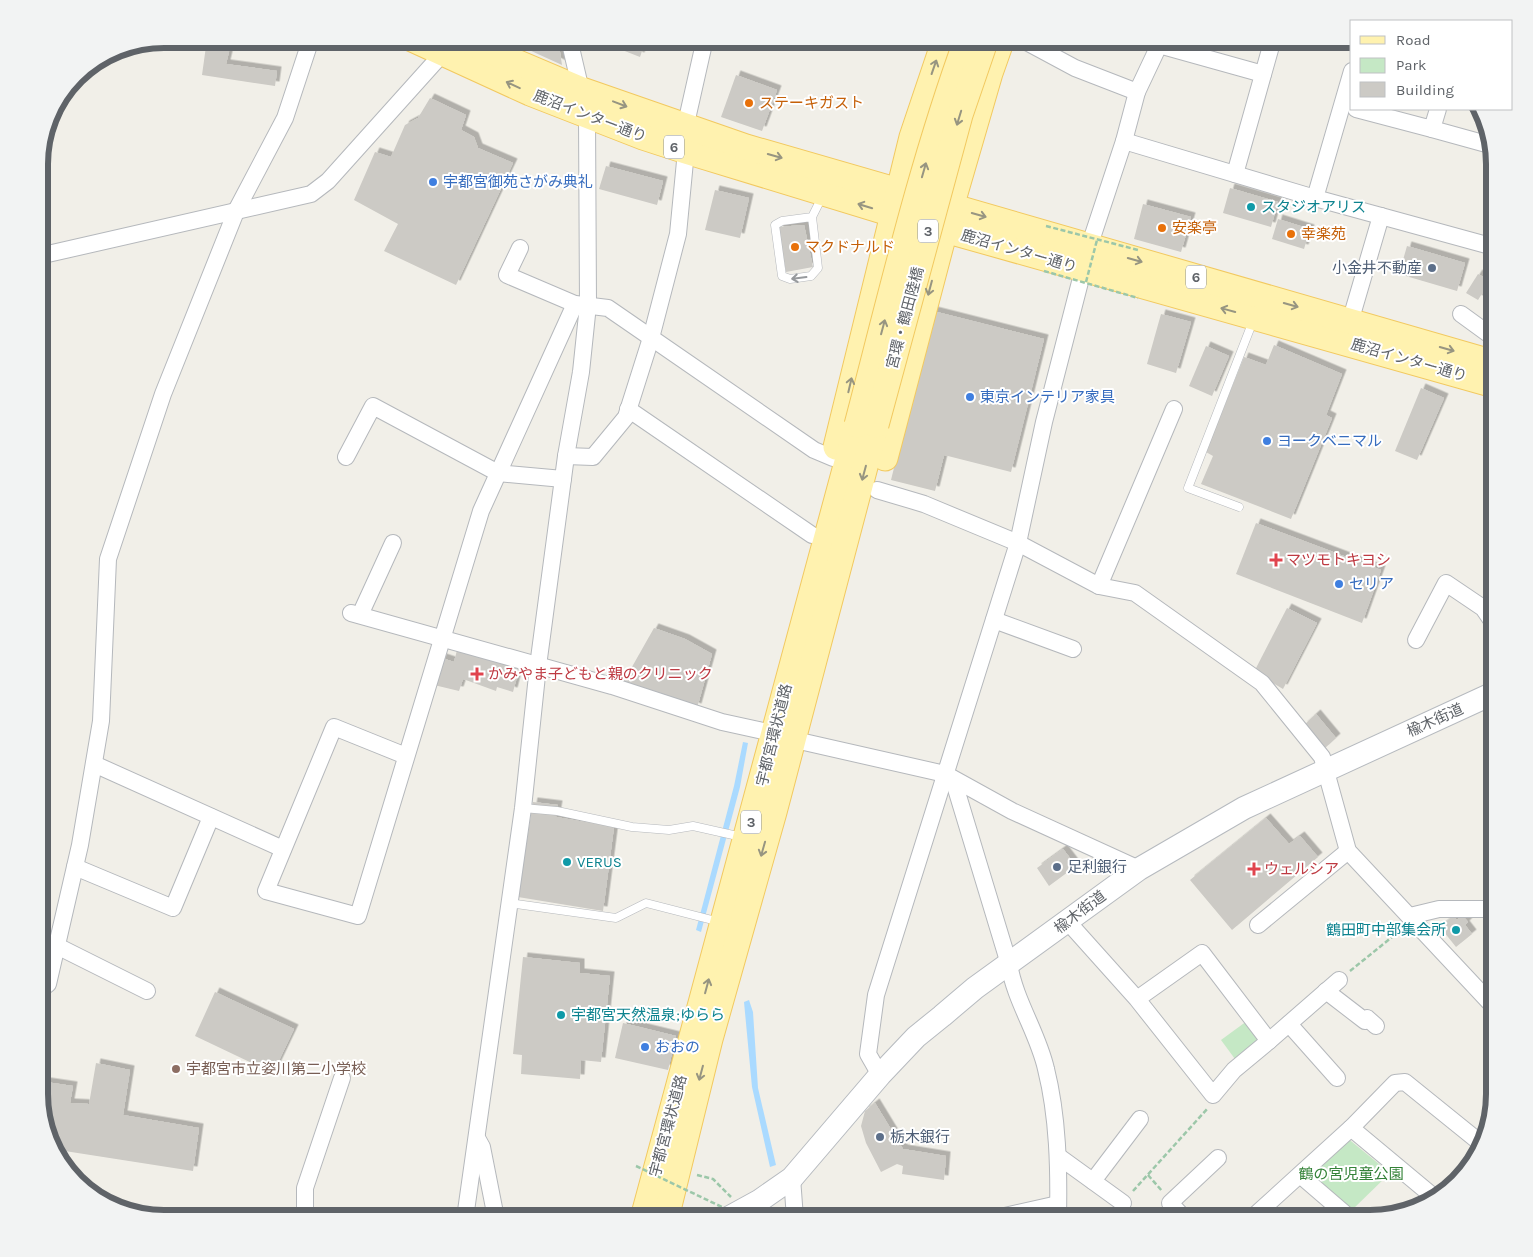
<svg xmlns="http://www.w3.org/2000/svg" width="1533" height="1257" font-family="Karla,'Noto Sans JP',sans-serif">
	<defs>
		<filter id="shadow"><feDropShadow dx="4.5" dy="-4.5" stdDeviation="0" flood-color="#0004"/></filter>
	</defs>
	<rect width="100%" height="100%" fill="#f1efe8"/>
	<!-- green -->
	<g fill="#c5e8c5">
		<polygon points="1247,1021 1257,1034 1258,1041 1235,1059 1221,1040"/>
		<polygon points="1346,1137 1390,1173 1352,1210 1310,1172"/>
	</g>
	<!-- water -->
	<g fill="#aadaff">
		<polygon points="743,742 748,743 740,787 701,932 696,930 734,786"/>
		<polygon points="749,1000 753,1012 758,1088 776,1165 770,1167 752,1087 744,1002"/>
	</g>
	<!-- building -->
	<g fill="#cccac5" filter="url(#shadow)">
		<polygon points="207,39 232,39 226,64 277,71 275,86 202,75"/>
		<polygon points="505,39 558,39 562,65"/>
		<polygon points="593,39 616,39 613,46"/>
		<polygon points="621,39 646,39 640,57 617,48"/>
		<polygon points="736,75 777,90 762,131 721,117"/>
		<polygon points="430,98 466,115 461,130 474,137 478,148 513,163 456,285 384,251 398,224 354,200 375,152 391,157 405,125 418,118"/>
		<polygon points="606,166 663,181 657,205 599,189"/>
		<polygon points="1230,188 1278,202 1271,227 1223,213"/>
		<polygon points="715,190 749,198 740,238 705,230"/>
		<polygon points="1143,204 1191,217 1181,252 1134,239"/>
		<polygon points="1278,219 1310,229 1304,249 1272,239"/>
		<polygon points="804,225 813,267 786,272 778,227"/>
		<polygon points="1407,246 1465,263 1457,291 1399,274"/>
		<polygon points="1478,274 1490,281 1478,300 1466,293"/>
		<polygon points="933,311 1044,339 1011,472 944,455 935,491 891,480"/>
		<polygon points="1161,314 1191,322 1176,373 1147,364"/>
		<polygon points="1274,345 1342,374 1326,415 1332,418 1291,519 1201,484 1213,456 1206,452 1244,357 1266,365"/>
		<polygon points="1206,346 1229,356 1212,396 1189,386"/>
		<polygon points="1421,388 1444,398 1417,460 1395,451"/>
		<polygon points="1256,523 1381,570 1362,623 1236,574"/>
		<polygon points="1287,608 1317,623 1283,689 1254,672"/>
		<polygon points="654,628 685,639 712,654 697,708 624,681"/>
		<polygon points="457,650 519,669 513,692 497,687 496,691 463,679 459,691 434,685 442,658 454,662"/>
		<polygon points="1316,714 1336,738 1324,749 1303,726"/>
		<polygon points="533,802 558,805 556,817 614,827 603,911 518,897"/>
		<polygon points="1266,818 1289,844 1300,836 1318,857 1232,930 1190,880"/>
		<polygon points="1063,849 1076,866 1049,886 1037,868"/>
		<polygon points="1462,915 1468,922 1465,925 1472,934 1456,947 1440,927 1453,916 1457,920"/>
		<polygon points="523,957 580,963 580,973 610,976 601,1062 581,1060 580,1079 521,1074 522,1055 513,1054"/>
		<polygon points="215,992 294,1029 273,1073 195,1036"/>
		<polygon points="623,1023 676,1036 668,1070 615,1058"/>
		<polygon points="96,1063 130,1070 123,1115 199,1128 193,1171 52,1149 39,1101 39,1081 73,1086 70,1103 89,1104"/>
		<polygon points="875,1103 903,1149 946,1156 944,1180 902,1174 903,1166 897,1164 881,1172 866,1143 861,1126 865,1111"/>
	</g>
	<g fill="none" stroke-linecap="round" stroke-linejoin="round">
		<defs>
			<g id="lane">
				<polyline points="812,217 782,221 775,225 782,276 790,279 811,276 818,268 812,217 823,195"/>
				<polyline points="1239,507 1188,488 1253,321"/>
				<polyline points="523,808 557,811 632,827 669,830 693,826 742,837"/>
				<polyline points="509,903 616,918 646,903 720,922"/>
			</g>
			<g id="street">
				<polyline points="1021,39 1075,68 1137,92"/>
				<polyline points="1159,45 1263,74"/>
				<polyline points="1356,109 1432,129 1438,109"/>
				<polyline points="685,128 705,39"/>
				<polyline points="1432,129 1490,145"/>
				<polyline points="1124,141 1315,198 1494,247"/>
				<polyline points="1235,174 1273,39"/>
				<polyline points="1315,198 1352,71"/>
				<polyline points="520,248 507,275 575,304 608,308 814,450 833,458"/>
				<polyline points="39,256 311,194 328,181 443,53"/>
				<polyline points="1461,314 1494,338"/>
				<polyline points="1350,322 1381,216"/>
				<polyline points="628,409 812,535"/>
				<polyline points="566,456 593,457 626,417 651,338 678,234 686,151"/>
				<polyline points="346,457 373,406 498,473 563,479"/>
				<polyline points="877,490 924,504 1018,543 1099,586 1135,593 1262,683 1322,757 1348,851 1494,1007"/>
				<polyline points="1099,586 1174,409"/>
				<polyline points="351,613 612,686 722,722 763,731"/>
				<polyline points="360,615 393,543"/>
				<polyline points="994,620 1073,649"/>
				<polyline points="1416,640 1446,583 1483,608 1494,624"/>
				<polyline points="804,742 945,774 1012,811 1139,869"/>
				<polyline points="406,756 334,727 266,891 358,916 481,511 575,304"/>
				<polyline points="94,764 283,849"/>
				<path d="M953,779L1009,964C1015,1001 1038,1033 1046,1069C1058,1117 1059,1169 1058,1218"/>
				<polyline points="75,867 173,908 211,817"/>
				<polyline points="1410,916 1439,909 1494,909"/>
				<polyline points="1068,922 1137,999 1213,1095 1234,1070 1269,1041 1202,953 1137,999"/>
				<polyline points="1258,925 1348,851"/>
				<polyline points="57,946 147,991"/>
				<polyline points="39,991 48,984 80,845 101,721 108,559 163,394 237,209 285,118 311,39"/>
				<polyline points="1326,991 1365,1021 1367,1018 1376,1026"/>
				<polyline points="1289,1024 1337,1078"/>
				<polyline points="1269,1041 1339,980"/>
				<polyline points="880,1075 868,1054 876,995 1018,543 1044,422 1089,247 1124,141 1137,92 1162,39"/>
				<polyline points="1351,1128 1435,1198"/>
				<polyline points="477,1138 482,1147 496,1218"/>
				<polyline points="1058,1156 1123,1203"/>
				<polyline points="1300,1175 1350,1218"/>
				<polyline points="792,1178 795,1218"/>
				<polyline points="1093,1181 1140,1119"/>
				<polyline points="305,1218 305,1188 342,1078"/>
				<polyline points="465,1218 523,808 538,666 566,456 581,372 588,305 587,116 569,39"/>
				<polyline points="996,1218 1058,1204"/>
				<polyline points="1184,1218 1170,1203 1218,1158"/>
				<polyline points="1252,1218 1351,1128 1395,1083 1405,1082 1483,1145"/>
			</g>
			<polyline id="secondary" points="728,1218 759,1201 792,1178 880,1075 916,1037 942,1016 975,988 1139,869 1244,808 1494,693"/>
			<g id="primary">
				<polyline points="412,39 530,93 643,137 686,151 945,230 1494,385"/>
				<polyline points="462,39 582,90 746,147 1494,363"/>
				<polyline points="836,447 912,137 945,39"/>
				<polyline points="885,458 951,207 990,73 1002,39"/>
				<polyline points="643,1218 857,425"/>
				<polyline points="666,1218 710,1039 774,812 876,425"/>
			</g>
		</defs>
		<!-- lane casing -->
		<use href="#lane" stroke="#b5b8bc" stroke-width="9"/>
		<!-- street casing -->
		<use href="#street" stroke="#b5b8bc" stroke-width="18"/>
		<!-- secondary casing -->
		<use href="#secondary" stroke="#b6babf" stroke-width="24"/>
		<!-- primary casing -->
		<use href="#primary" stroke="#f2c960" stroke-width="27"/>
		<!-- path -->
		<g stroke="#9cc7a9" stroke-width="2.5" stroke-dasharray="5 2.5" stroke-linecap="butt">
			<polyline points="1350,971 1402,929"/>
			<polyline points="697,1175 713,1179 731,1197"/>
			<polyline points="1148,1175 1162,1191"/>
			<polyline points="1133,1191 1208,1108"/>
		</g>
		<!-- lane -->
		<use href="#lane" stroke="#fff" stroke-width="8"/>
		<!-- street -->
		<use href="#street" stroke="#fff" stroke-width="16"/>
		<!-- secondary -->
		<use href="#secondary" stroke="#fff" stroke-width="22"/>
		<!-- primary -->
		<use href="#primary" stroke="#fff2af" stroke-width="25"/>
		<defs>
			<g id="primary-bridge">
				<path d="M857,425C891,295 921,165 967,39"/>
				<polyline points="876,425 960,115 986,39"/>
			</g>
		</defs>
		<!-- primary-bridge casing -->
		<use href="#primary-bridge" stroke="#f2c960" stroke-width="27" stroke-linecap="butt"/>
		<!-- path-bridge -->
		<g stroke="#9cc7a9" stroke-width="2.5" stroke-dasharray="5 2.5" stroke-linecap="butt">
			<polyline points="1046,226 1138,250"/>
			<polyline points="1044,271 1138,298"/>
			<polyline points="1086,282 1097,240"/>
			<polyline points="636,1166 745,1218"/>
		</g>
		<!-- primary-bridge -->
		<use href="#primary-bridge" stroke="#fff2af" stroke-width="25"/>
	</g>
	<!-- one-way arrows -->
	<defs><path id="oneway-shaft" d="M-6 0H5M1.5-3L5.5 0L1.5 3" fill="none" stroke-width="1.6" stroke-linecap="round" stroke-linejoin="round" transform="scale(1.25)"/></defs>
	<g stroke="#979581">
		<use href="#oneway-shaft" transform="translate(934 67) rotate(-71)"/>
		<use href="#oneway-shaft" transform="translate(513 85) rotate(-155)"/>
		<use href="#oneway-shaft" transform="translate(620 104) rotate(21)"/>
		<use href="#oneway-shaft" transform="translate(959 118) rotate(107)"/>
		<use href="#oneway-shaft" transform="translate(775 156) rotate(16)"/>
		<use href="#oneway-shaft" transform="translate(924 170) rotate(-74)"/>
		<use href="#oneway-shaft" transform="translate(865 206) rotate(-163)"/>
		<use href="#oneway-shaft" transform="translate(979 215) rotate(16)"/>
		<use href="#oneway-shaft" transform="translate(1135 260) rotate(16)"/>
		<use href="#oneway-shaft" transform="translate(930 288) rotate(105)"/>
		<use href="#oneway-shaft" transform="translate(1291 305) rotate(16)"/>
		<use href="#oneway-shaft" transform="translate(1228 310) rotate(-165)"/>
		<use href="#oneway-shaft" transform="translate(883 327) rotate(-75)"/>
		<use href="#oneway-shaft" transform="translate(1447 349) rotate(16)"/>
		<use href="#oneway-shaft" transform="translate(850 385) rotate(-77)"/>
		<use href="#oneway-shaft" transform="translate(864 473) rotate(105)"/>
		<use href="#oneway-shaft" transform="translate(763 849) rotate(106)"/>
		<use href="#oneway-shaft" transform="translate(707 986) rotate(-75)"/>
		<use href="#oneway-shaft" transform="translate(701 1073) rotate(105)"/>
	</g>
	<use stroke="#979a9d" href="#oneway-shaft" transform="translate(799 278) rotate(173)"/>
	<!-- markers -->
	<g fill="#e8710a" stroke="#fff" stroke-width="2">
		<circle cx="749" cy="103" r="5"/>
		<circle cx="1162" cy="228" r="5"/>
		<circle cx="1291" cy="234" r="5"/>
		<circle cx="795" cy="247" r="5"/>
	</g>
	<g fill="#3f7fe0" stroke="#fff" stroke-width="2">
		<circle cx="433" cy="182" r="5"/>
		<circle cx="970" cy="397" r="5"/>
		<circle cx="1267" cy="441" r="5"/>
		<circle cx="1339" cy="584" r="5"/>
		<circle cx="645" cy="1047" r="5"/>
	</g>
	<g fill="#0f9aa8" stroke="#fff" stroke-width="2">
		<circle cx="1251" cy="207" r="5"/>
		<circle cx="567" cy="862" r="5"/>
		<circle cx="1456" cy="930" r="5"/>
		<circle cx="561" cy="1015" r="5"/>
	</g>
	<g fill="#5c6f8a" stroke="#fff" stroke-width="2">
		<circle cx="1432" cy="268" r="5"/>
		<circle cx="1057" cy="867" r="5"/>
		<circle cx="880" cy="1137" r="5"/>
	</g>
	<g fill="#e0444e" stroke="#fff" stroke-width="2">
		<path d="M1273.5 552.5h5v5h5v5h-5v5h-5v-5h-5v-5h5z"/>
		<path d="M474.5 666.5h5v5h5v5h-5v5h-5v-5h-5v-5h5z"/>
		<path d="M1251.5 861.5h5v5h5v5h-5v5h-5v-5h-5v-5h5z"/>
	</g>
	<circle fill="#8d6e63" stroke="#fff" stroke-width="2" cx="176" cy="1069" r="5"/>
	<g text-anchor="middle" stroke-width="4" stroke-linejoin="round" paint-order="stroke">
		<!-- shield labels -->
		<g fill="#fff" stroke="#8f9295" stroke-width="1">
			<rect x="664" y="135.5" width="20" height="23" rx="4"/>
			<rect x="918" y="219.5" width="20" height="23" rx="4"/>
			<rect x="1186" y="265.5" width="20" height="23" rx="4"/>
			<rect x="741" y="810.5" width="20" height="23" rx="4"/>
		</g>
		<g font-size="14" font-weight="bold" fill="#5f6368">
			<text x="674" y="152">6</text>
			<text x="928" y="236">3</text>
			<text x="1196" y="282">6</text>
			<text x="751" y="827">3</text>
		</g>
		<!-- food labels -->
		<g font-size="15" fill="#c56008" stroke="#fff" text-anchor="start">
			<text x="759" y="108">ステーキガスト</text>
			<text x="1172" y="233">安楽亭</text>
			<text x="1301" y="239">幸楽苑</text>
			<text x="805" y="252">マクドナルド</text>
		</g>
		<!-- street labels -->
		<g font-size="15" fill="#5f6368" stroke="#fff">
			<text transform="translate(590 116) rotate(21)" y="5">鹿沼インター通り</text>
			<text transform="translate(1019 251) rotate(16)" y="5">鹿沼インター通り</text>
			<text transform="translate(905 318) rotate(-75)" y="5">宮環・鶴田陸橋</text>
			<text transform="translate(1409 360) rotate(16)" y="5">鹿沼インター通り</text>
			<text transform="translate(1435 720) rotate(-24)" y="5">楡木街道</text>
			<text transform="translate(774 735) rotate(-76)" y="5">宇都宮環状道路</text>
			<text transform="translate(1080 912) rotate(-37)" y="5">楡木街道</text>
			<text transform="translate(668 1126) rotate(-75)" y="5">宇都宮環状道路</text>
		</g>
		<!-- shop labels -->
		<g font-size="15" fill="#366cbe" stroke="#fff" text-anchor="start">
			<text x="443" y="187">宇都宮御苑さがみ典礼</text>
			<text x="980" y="402">東京インテリア家具</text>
			<text x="1277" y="446">ヨークベニマル</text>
			<text x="1349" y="589">セリア</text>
			<text x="655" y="1052">おおの</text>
		</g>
		<!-- culture labels -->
		<g font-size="15" fill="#0d838f" stroke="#fff" text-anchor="start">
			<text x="1261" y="212">スタジオアリス</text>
			<text x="577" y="867">VERUS</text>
			<text x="1446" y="935" text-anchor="end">鶴田町中部集会所</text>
			<text x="571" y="1020">宇都宮天然温泉;ゆらら</text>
		</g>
		<!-- service labels -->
		<g font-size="15" fill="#4e5e75" stroke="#fff" text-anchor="start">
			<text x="1422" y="273" text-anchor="end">小金井不動産</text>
			<text x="1067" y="872">足利銀行</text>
			<text x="890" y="1142">栃木銀行</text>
		</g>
		<!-- health labels -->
		<g font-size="15" fill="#be3a42" stroke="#fff" text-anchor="start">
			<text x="1286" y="565">マツモトキヨシ</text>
			<text x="488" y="679">かみやま子どもと親のクリニック</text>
			<text x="1264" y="874">ウェルシア</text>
		</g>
		<!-- education labels -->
		<g font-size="15" fill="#785e54" stroke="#fff" text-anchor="start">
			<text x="186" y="1074">宇都宮市立姿川第二小学校</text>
		</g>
		<!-- park labels -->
		<g font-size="15" fill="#348238" stroke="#fff">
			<text x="1351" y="1179">鶴の宮児童公園</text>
		</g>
	</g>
	<!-- crop -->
	<path d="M0 0H1533V1257H0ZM164 48H1370A116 116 0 0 1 1486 164V1094A116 116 0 0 1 1370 1210H164A116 116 0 0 1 48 1094V164A116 116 0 0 1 164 48Z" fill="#f2f3f3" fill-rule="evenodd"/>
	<path fill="none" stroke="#5f6368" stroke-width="6" d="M164 48H1370A116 116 0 0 1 1486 164V1094A116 116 0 0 1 1370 1210H164A116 116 0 0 1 48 1094V164A116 116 0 0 1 164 48Z"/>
	<!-- legend -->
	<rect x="1350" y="20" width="162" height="90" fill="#ffffff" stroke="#bfc1c3"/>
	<rect x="1360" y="36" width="25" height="8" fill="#fff2af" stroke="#bfc1c3"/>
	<text x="1396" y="45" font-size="15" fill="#5f6368">Road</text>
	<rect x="1360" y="58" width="25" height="15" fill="#c5e8c5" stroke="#bfc1c3"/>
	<text x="1396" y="70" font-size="15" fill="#5f6368">Park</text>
	<rect x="1360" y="82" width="25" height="15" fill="#cccac5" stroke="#bfc1c3"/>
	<text x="1396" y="95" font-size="15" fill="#5f6368">Building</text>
</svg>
